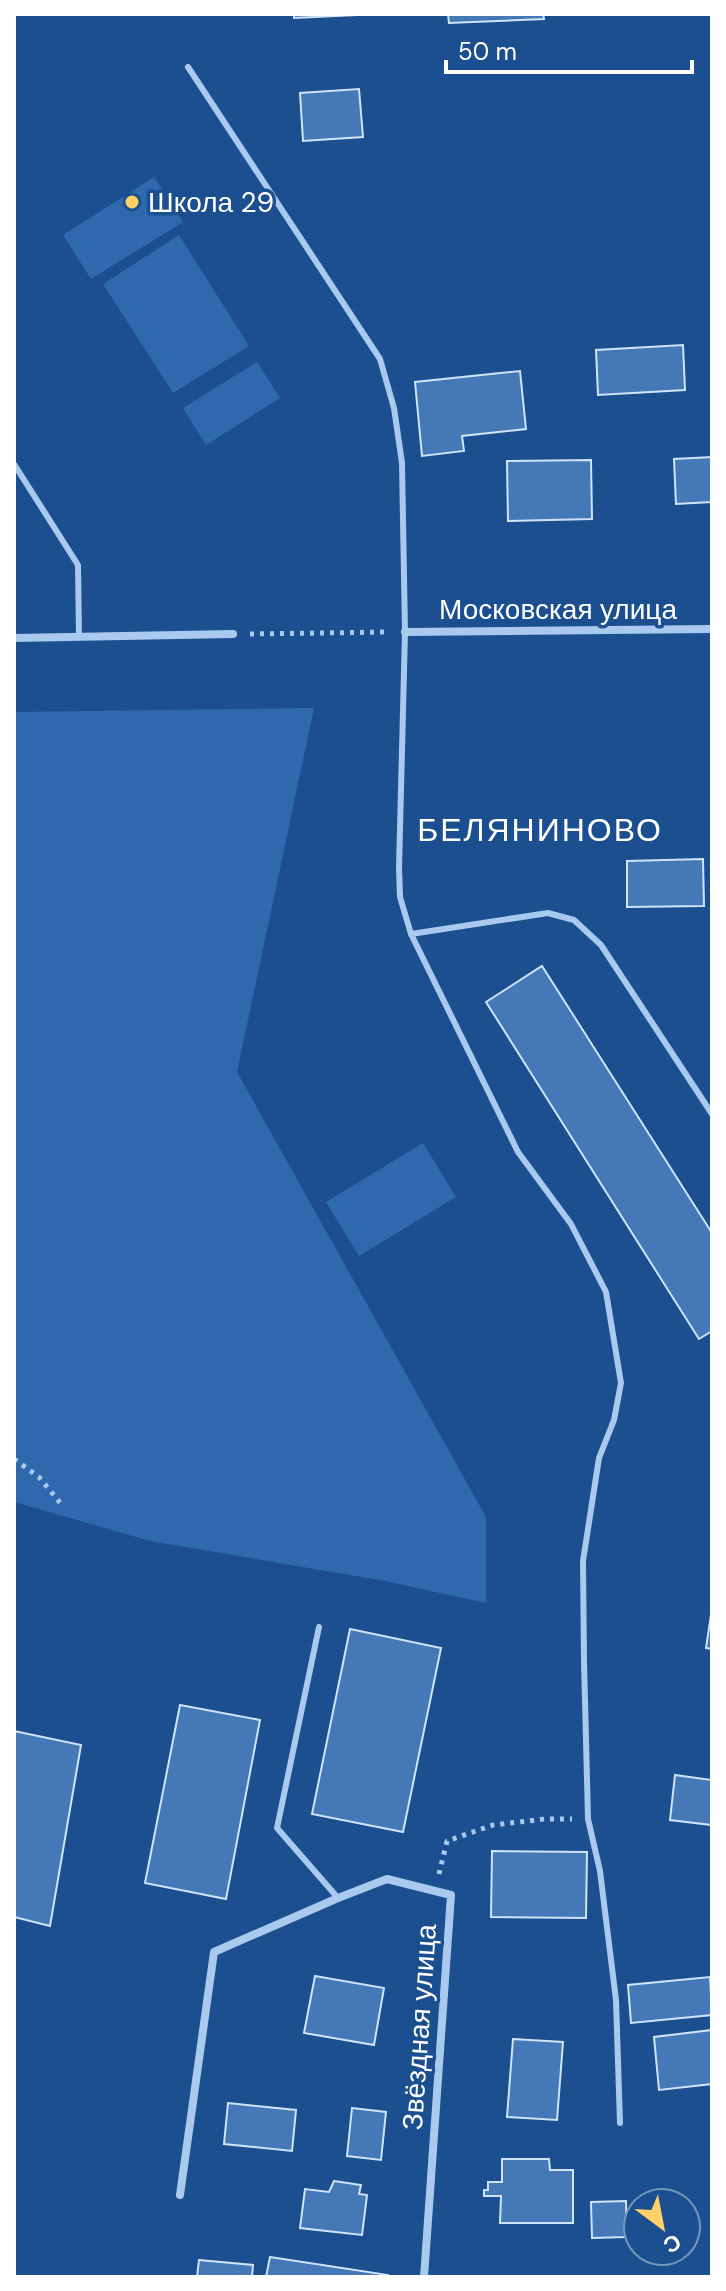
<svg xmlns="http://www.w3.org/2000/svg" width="726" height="2291" font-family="'DM Sans',sans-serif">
	<rect width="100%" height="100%" fill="#1b4f8f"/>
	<!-- green -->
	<g fill="#2e69ad">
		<polygon points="154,177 183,222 91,279 63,235"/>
		<polygon points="179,235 249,346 173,393 103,284"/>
		<polygon points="257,362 280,398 206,445 183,408"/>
		<polygon points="314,708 237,1072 486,1517 486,1603 385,1581 150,1541 14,1502 14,712"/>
		<polygon points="423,1143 456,1197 359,1256 326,1202"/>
	</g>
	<!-- building -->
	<g fill="#4478b7" stroke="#cfe3fa" stroke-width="2">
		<polygon points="294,14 357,14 357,15 294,18"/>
		<polygon points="448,14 543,14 544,19 449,23"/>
		<polygon points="359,89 363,137 303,141 300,93"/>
		<polygon points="683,345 685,390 598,395 596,350"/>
		<polygon points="520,371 526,429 462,436 464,451 422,456 415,382"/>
		<polygon points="712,457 712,502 676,504 674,459"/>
		<polygon points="591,460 592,519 508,521 507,461"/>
		<polygon points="703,859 704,906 627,907 627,861"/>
		<polygon points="542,966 712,1233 712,1331 699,1339 486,1002"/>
		<polygon points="712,1608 712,1649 706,1648"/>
		<polygon points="350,1629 441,1648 403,1832 312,1814"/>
		<polygon points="180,1705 260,1720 226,1899 145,1883"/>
		<polygon points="14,1731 81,1745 50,1926 14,1917"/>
		<polygon points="675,1775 712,1780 712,1825 670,1820"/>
		<polygon points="492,1851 587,1852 586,1918 491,1917"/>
		<polygon points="315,1976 384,1988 374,2045 304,2033"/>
		<polygon points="710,1977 712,2015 631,2023 628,1985"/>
		<polygon points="712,2030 712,2084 659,2090 654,2037"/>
		<polygon points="513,2039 563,2042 557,2120 507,2117"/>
		<polygon points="228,2103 296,2110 292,2151 224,2144"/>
		<polygon points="352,2108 386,2112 381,2160 347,2156"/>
		<polygon points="502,2159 549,2159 550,2170 573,2170 573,2223 500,2223 501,2196 484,2196 484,2190 488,2190 488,2182 502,2182"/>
		<polygon points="334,2181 361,2185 359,2194 367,2195 362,2235 300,2228 305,2189 329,2192"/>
		<polygon points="626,2201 627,2237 592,2238 591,2202"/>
		<polygon points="270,2257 388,2275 388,2277 266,2277"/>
		<polygon points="199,2260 253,2265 252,2277 197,2277"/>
	</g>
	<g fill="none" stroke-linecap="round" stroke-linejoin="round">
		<!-- path -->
		<g stroke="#a9c9ee" stroke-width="5" stroke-dasharray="4 6" stroke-linecap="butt">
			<polyline points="250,634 388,632"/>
			<polyline points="14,1459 39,1477 61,1504"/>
			<polyline points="439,1874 447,1841 493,1825 545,1819 572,1819"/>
		</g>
		<!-- lane -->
		<g stroke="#a9c9ee" stroke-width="6">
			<polyline points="188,67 380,359 394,408 402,463 405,632 399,868 400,897 411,934 518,1152 571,1224 606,1292 621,1383 614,1420 599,1458 583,1561 584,1661 588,1819 600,1871 616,2000 620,2123"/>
			<polyline points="14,464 78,565 79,637"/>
			<polyline points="411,934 548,913 574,920 601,945 712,1114"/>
			<polyline points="319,1627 277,1828 338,1898"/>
		</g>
		<!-- street -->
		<g stroke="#a9c9ee" stroke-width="8">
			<polyline points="405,632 712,629"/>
			<polyline points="14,638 233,634"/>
			<polyline points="180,2195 214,1952 338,1898 387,1879 451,1895 424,2277"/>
		</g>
	</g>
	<!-- markers -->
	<circle fill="#ffd166" stroke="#1b4f8f" stroke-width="3" cx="132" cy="202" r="8"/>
	<g text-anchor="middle" stroke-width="7" stroke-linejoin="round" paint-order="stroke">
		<!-- poi labels -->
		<g font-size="28" fill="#fff" stroke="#1b4f8f" text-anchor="start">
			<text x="148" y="212">Школа 29</text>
		</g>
		<!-- street labels -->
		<g font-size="28" fill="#fff" stroke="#1b4f8f">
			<text x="558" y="619">Московская улица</text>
			<text transform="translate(419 2027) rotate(-86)" y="10">Звёздная улица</text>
		</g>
		<!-- quarter labels -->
		<g font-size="32" letter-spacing="2" fill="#fff" stroke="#1b4f8f">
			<text x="540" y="841">БЕЛЯНИНОВО</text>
		</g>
	</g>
	<!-- border -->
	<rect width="726" height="2291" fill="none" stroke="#ffffff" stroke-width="32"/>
	<!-- north arrow -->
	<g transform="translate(662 2227) rotate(148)"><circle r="38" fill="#1b4f8f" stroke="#7695bc" stroke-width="2"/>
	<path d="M0-6L14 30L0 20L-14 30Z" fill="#ffd166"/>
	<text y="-12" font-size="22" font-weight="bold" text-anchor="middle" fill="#ffffff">С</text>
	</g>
	<!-- scale -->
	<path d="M446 60v12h246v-12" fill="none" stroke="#ffffff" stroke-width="4"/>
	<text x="458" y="60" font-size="24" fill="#ffffff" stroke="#1b4f8f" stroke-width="6" paint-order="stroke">50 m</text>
</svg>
